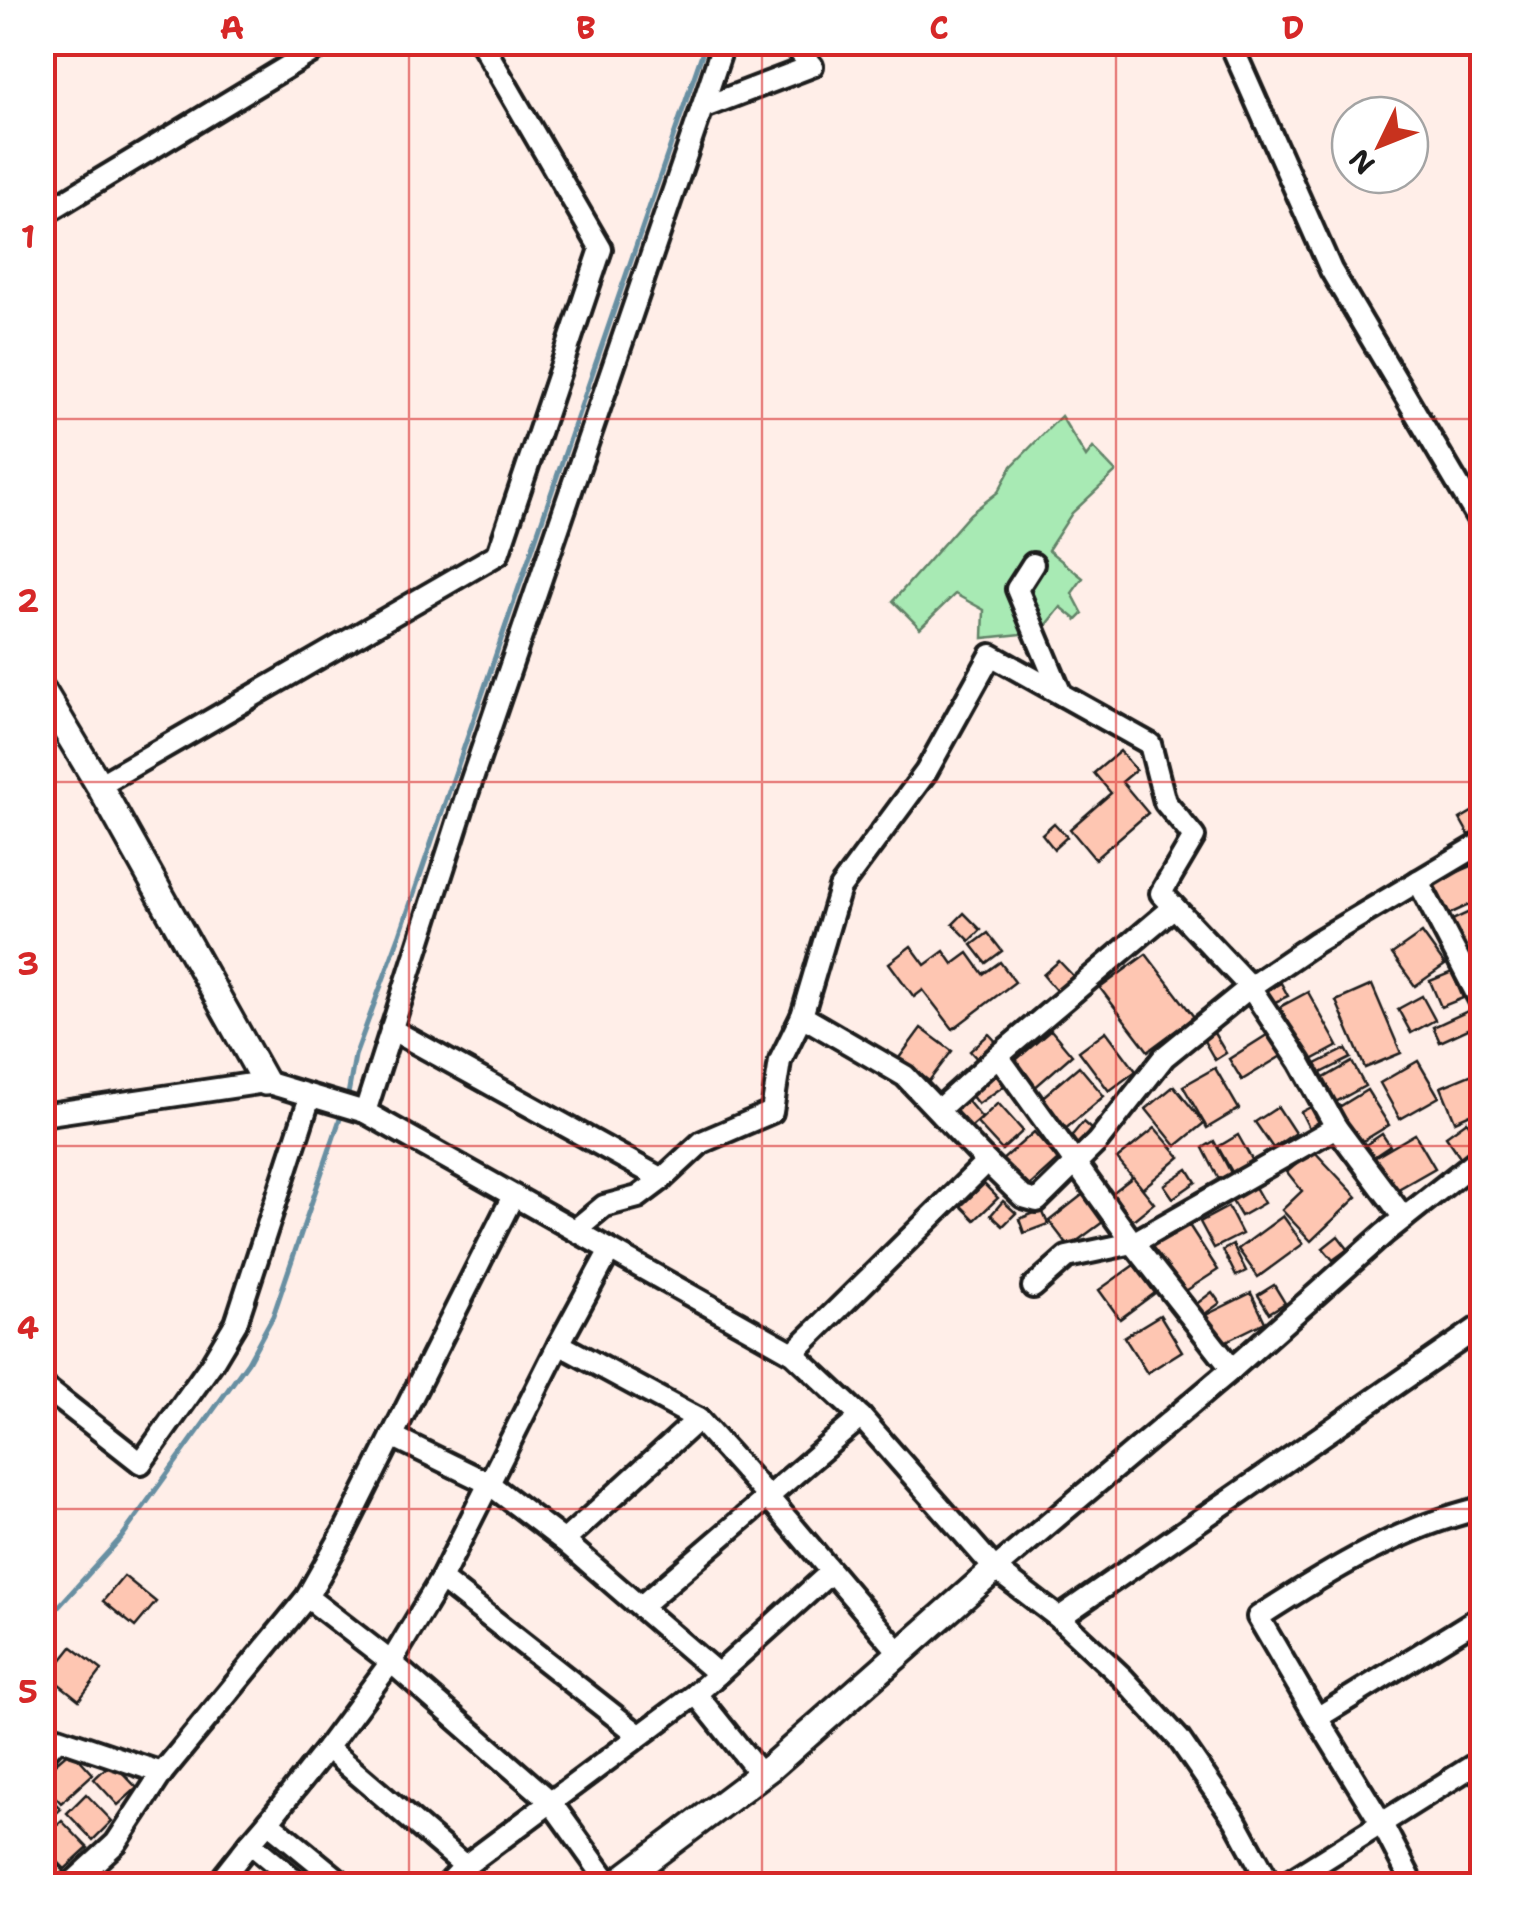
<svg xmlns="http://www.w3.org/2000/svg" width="1525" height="1928" font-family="'Shantell Sans',sans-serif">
	<rect width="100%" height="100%" fill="#ffeee8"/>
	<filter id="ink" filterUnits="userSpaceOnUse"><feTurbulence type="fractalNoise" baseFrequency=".01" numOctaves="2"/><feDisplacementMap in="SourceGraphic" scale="20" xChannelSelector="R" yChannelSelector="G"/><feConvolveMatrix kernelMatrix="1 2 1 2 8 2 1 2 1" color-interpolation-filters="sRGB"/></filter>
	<g filter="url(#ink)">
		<!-- green -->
		<polygon fill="#a8eab4" stroke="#628368" stroke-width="2.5" points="1061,416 1086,457 1093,448 1116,472 1072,513 1048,550 1083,578 1072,593 1083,614 1077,620 1061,607 1041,632 983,638 984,610 955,594 920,628 893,601 970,514 998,492 1012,466"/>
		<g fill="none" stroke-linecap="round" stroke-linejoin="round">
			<!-- stream -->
			<g stroke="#678fa2" stroke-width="5">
				<polyline points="347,1100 355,1056 400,934 706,42"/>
				<polyline points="42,1625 121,1538 248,1362 273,1316 343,1110"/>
			</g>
		</g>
		<!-- building -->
		<g fill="#fec6b2" stroke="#1c1c1c" stroke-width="2.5">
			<polygon points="1120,751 1136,770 1122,782 1148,813 1095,859 1070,829 1111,793 1094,773"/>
			<polygon points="1477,809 1482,827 1469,835 1460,819"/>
			<polygon points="1054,823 1067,837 1054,849 1042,834"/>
			<polygon points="1476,864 1482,878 1482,899 1445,916 1430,884"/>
			<polygon points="1478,908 1482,919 1482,948 1466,955 1450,921"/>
			<polygon points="964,913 981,930 970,941 953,924"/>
			<polygon points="988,933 1002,951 986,963 972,945"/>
			<polygon points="1422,933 1445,965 1415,986 1392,954"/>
			<polygon points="911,946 925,965 944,951 953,964 968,953 983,974 1000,962 1015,982 953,1029 923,990 914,997 889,963"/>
			<polygon points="1146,954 1194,1017 1148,1051 1100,988"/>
			<polygon points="1059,961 1076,979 1059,994 1043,975"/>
			<polygon points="1452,972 1463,998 1441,1007 1430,981"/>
			<polygon points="1281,983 1288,996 1271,1004 1265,992"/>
			<polygon points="1372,985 1401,1053 1365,1068 1336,1001"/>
			<polygon points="1308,992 1338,1046 1310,1061 1280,1007"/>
			<polygon points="1422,996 1435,1020 1411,1033 1398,1009"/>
			<polygon points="1468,1011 1475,1026 1440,1042 1433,1027"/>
			<polygon points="921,1028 952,1051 929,1081 899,1058"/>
			<polygon points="1051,1030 1072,1055 1032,1090 1010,1065"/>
			<polygon points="1106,1031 1136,1071 1109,1091 1079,1051"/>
			<polygon points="1214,1033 1226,1053 1215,1060 1203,1039"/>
			<polygon points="1270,1033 1283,1055 1242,1080 1229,1059"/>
			<polygon points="989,1034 999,1045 980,1062 970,1051"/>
			<polygon points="1346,1049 1351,1058 1321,1073 1316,1064"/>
			<polygon points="1418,1061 1439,1097 1400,1119 1380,1083"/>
			<polygon points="1352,1062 1365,1086 1330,1105 1317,1082"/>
			<polygon points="1079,1066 1104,1096 1063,1131 1038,1101"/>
			<polygon points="1215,1068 1239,1109 1207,1128 1183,1086"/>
			<polygon points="997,1070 1007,1084 978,1104 968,1091"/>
			<polygon points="1482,1070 1482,1109 1455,1121 1441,1087"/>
			<polygon points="1174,1086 1204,1123 1176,1146 1146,1109"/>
			<polygon points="1367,1090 1389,1125 1358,1144 1336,1109"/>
			<polygon points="961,1093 982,1118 968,1130 947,1105"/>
			<polygon points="998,1103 1023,1131 1002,1150 977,1123"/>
			<polygon points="1315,1105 1323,1123 1310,1130 1301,1112"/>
			<polygon points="1278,1107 1295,1133 1273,1148 1255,1122"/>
			<polygon points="1467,1121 1482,1144 1461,1158 1446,1136"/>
			<polygon points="1083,1122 1092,1130 1079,1147 1069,1139"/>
			<polygon points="1155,1128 1180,1157 1142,1189 1117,1159"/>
			<polygon points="1034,1132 1058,1160 1026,1189 1001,1161"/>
			<polygon points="1382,1134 1390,1146 1369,1160 1361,1148"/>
			<polygon points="1415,1134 1435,1168 1393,1192 1374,1158"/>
			<polygon points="1238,1135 1255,1165 1235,1177 1218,1147"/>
			<polygon points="1214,1141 1231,1173 1219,1179 1203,1148"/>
			<polygon points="1313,1150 1357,1197 1311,1241 1282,1210 1302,1191 1287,1172"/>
			<polygon points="1188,1169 1196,1182 1173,1198 1164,1185"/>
			<polygon points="1133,1177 1154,1203 1128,1224 1107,1197"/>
			<polygon points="984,1184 998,1198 975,1220 961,1206"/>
			<polygon points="1255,1187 1264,1203 1241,1216 1232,1201"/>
			<polygon points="1086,1192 1107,1219 1069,1247 1049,1221"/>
			<polygon points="1003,1201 1016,1213 1003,1226 991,1215"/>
			<polygon points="1228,1207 1242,1234 1214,1248 1200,1222"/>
			<polygon points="1042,1210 1048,1224 1024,1233 1019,1219"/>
			<polygon points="1283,1216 1303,1244 1258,1277 1238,1249"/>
			<polygon points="1187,1222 1218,1270 1181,1294 1149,1246"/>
			<polygon points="1338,1236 1348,1249 1333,1260 1323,1248"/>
			<polygon points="1233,1245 1246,1271 1236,1276 1223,1250"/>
			<polygon points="1134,1265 1155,1293 1120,1319 1099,1290"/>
			<polygon points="1274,1285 1285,1303 1269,1313 1258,1295"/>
			<polygon points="1212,1292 1220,1303 1198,1319 1190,1309"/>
			<polygon points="1251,1293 1265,1322 1220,1344 1206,1315"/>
			<polygon points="1160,1315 1182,1351 1147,1373 1124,1337"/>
			<polygon points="124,1576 156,1602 135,1627 103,1601"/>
			<polygon points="72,1647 102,1670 79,1700 49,1676"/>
			<polygon points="71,1750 93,1774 61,1803 42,1782 42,1775"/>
			<polygon points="112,1762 137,1788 118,1805 94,1779"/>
			<polygon points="42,1790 61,1809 42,1826"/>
			<polygon points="86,1794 112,1821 93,1840 67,1813"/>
			<polygon points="62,1821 88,1848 65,1869 42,1845 42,1839"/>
			<polygon points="42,1848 64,1871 48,1886 42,1886"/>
		</g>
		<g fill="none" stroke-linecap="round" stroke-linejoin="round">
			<defs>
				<g id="minor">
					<polyline points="724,42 702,108 812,66 791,42"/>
					<polyline points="1230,42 1331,270 1482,525"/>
					<polyline points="42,215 328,42"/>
					<polyline points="1033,564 1017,589 1061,694"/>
					<polyline points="99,785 498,554 601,249 481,42"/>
					<polyline points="1418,881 1482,1004"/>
					<polyline points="391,1029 662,1179 702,1142 772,1112 780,1061 802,1016"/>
					<polyline points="998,1056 1174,907"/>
					<polyline points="938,1110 998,1056 1133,1243 1232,1369"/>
					<polyline points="365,1112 467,794 702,108"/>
					<polyline points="42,1115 265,1082 365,1112 793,1353 861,1417 995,1569 1059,1618 1123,1678 1179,1739 1235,1820 1271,1886"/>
					<polyline points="987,1162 905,1076 802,1016 840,888 926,772 991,655 1150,744 1165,802 1194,837 1161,893 1250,987 1300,1062 1336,1127"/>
					<polyline points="575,1230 604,1206 638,1197 662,1179"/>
					<polyline points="610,1250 559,1344 698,1419"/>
					<polyline points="1033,1287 1067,1257 1133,1243 1336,1127 1404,1218"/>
					<polyline points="559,1344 441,1579 639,1735"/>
					<polyline points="793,1353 987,1162 1023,1197 1037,1201 1097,1142 1164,1057 1250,987 1316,942 1482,843"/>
					<polyline points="42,1385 141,1463 212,1363 236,1323 310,1097"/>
					<polyline points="861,1417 768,1497 900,1653"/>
					<polyline points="392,1436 488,1483 564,1541"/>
					<path d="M1482,1508C1400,1527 1329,1571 1258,1617L1317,1718L1482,1616"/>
					<polyline points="995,1569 1232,1369 1385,1233 1482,1156"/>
					<polyline points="441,1579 391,1662 327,1748 465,1866 696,1694"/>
					<polyline points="307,1597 391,1662 550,1801 611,1886"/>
					<polyline points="640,1607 564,1541 698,1419 768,1497 640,1607 718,1674 831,1572"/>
					<polyline points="1059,1618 1482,1325"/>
					<polyline points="718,1674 696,1694 761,1775"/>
					<polyline points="1317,1718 1382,1824 1414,1886"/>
					<polyline points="327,1748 268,1822 346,1886"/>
					<polyline points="42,1756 58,1738 162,1773"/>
					<polyline points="268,1822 250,1843 302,1886"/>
					<polyline points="69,1886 116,1843 162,1773 307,1597 345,1530 513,1196"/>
					<polyline points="216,1886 250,1843"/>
					<polyline points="446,1886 465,1866"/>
					<polyline points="1282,1886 1482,1760"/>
				</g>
				<g id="tertiary">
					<polyline points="42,690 99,785 265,1082"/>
					<polyline points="613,1886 771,1767 995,1569"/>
				</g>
			</defs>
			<!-- minor casing -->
			<use href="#minor" stroke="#1c1c1c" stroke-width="28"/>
			<!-- tertiary casing -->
			<use href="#tertiary" stroke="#1c1c1c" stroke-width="32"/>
			<!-- minor -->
			<use href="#minor" stroke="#fff" stroke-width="20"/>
			<!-- tertiary -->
			<use href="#tertiary" stroke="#fff" stroke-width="25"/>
		</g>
	</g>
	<!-- grid -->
	<path fill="none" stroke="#d62828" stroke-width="2.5" stroke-opacity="0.55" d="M409,42V1886M762,42V1886M1116,42V1886M42,419H1482M42,782H1482M42,1146H1482M42,1509H1482"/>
	<!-- margin -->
	<rect width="1525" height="1928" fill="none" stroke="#fff" stroke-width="110"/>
	<!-- north arrow -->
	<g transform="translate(1380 145) rotate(227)"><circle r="48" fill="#ffffff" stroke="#a4a4a4" stroke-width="2.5"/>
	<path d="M0-8L18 38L0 25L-18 38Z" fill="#c8321e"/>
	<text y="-15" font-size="28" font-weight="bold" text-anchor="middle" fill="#1c1c1c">N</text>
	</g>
	<rect x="55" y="55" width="1415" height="1818" fill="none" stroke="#d62828" stroke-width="4"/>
	<g font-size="32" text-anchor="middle" font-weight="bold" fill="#d62828">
		<text x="232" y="39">A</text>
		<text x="586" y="39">B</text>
		<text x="939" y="39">C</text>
		<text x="1293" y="39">D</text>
		<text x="28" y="248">1</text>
		<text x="28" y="612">2</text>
		<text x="28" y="975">3</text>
		<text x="28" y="1339">4</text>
		<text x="28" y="1703">5</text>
	</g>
</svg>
